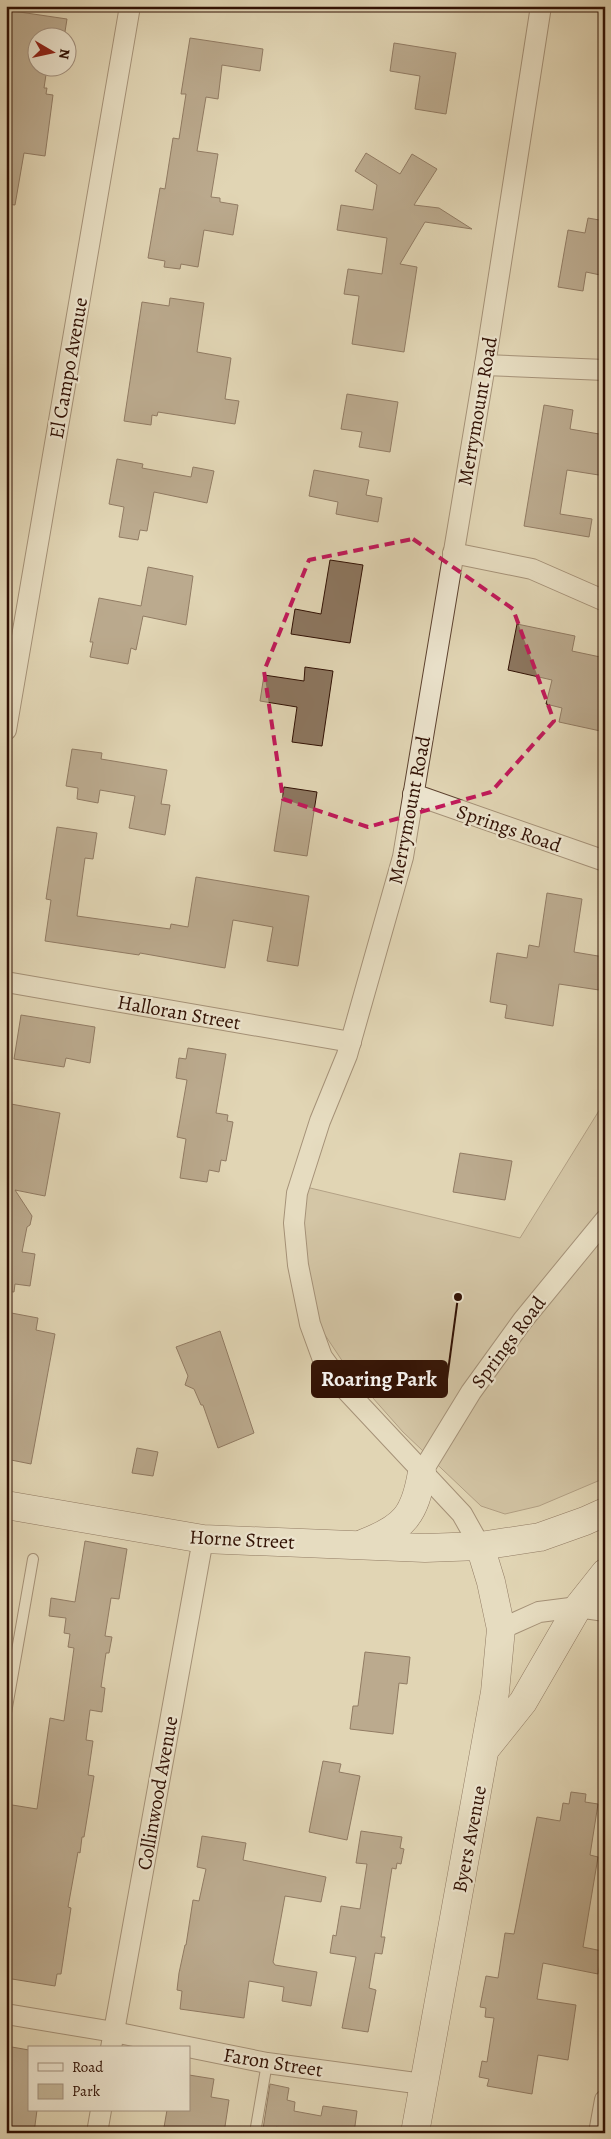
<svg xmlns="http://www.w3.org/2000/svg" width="611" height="2139" font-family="Alegreya,serif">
	<rect width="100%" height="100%" fill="#e1d5b4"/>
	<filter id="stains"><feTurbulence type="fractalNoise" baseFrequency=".004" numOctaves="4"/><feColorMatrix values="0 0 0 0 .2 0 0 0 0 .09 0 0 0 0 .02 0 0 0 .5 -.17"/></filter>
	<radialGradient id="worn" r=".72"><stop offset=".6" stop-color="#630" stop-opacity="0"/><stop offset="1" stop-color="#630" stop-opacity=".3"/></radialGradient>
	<!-- green -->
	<polygon fill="#c3b496" stroke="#7a624c" points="605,1101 605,1478 539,1506 505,1514 481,1506 403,1432 349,1371 317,1323 299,1225 306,1187 520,1238"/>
	<!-- building -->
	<g fill="#8c765f" stroke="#301003">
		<polygon points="6,10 67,19 64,38 38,38 38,68 47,68 44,88 47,88 46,94 53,95 45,156 24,153 15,205 6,204 6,159 10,130 6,130"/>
		<polygon points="190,38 263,49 260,71 222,65 218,99 206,97 197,151 218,154 211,197 220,198 220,202 238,205 233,235 204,230 198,267 181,264 180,269 164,267 165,261 148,258 160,188 165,189 173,138 179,139 186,94 181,94"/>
		<polygon points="394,43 456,53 446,114 415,109 420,76 390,71"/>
		<polygon points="366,153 400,174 412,154 437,169 414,205 439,208 472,229 425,222 400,264 417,267 404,352 352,344 359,296 344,294 348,269 382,274 387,238 337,230 341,205 373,210 377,185 355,171"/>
		<polygon points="588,218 605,221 605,276 586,272 583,291 558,287 568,230 585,233"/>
		<polygon points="170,298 204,303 197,352 231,358 225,399 239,401 235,424 158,412 157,416 152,415 151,425 124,421 142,302 169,306"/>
		<polygon points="347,394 398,402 390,452 359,447 362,432 341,429"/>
		<polygon points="544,405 573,410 570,429 605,435 605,476 567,470 560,514 592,519 589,537 524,526"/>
		<polygon points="117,459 143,464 142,468 191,477 193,467 214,471 207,503 154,492 147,531 140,530 138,540 119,537 124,507 109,504"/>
		<polygon points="314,470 369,480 366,495 382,498 378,522 336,514 338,502 309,496"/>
		<polygon points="330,560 363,565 350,643 291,634 295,609 321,614"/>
		<polygon points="148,567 193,576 186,625 143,616 136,650 131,648 128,664 90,657 93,642 90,642 99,598 141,606"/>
		<polygon points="517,624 575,636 572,651 605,658 605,732 559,722 562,708 546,704 552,680 508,670"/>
		<polygon points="305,667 333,671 322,746 292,742 297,707 260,701 264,675 304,681"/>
		<polygon points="72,749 102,753 101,759 167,770 161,804 170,805 165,835 129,828 135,796 100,790 98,803 77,799 78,788 66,786"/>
		<polygon points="284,787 317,792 307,856 274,851"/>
		<polygon points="57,827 97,833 93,859 85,858 77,916 170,929 171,924 188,927 196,877 309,896 298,966 267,961 273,927 233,920 225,968 140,953 139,955 45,941 51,900 46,899"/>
		<polygon points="547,893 582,899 574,952 604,957 599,990 559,984 553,1026 505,1018 507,1005 490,1002 497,953 527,958 529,945 539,947"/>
		<polygon points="21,1015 95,1027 90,1063 66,1058 64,1067 14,1059"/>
		<polygon points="188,1048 226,1054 216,1113 228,1115 227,1121 233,1122 226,1161 221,1160 219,1172 209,1170 207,1182 180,1178 186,1139 177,1137 187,1080 176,1078 179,1058 186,1059"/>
		<polygon points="11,1104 60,1113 45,1196 15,1190 32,1216 30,1225 27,1227 22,1252 35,1254 30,1286 15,1284 14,1292 6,1291 6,1132"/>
		<polygon points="460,1153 512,1161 505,1200 453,1192"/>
		<polygon points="6,1312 38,1318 36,1330 55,1334 31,1464 6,1459"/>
		<polygon points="220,1331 254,1433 218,1448 203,1405 201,1405 194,1389 185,1385 188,1376 176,1347"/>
		<polygon points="137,1448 158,1452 153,1476 132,1473"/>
		<polygon points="85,1541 127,1549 119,1599 111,1598 105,1636 112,1637 109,1653 106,1653 101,1687 105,1688 102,1712 90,1710 86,1740 93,1741 88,1775 94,1776 84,1837 82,1837 80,1853 78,1852 68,1907 71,1908 61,1974 57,1974 55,1986 6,1978 6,1919 10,1893 6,1892 6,1804 37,1809 50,1718 64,1721 74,1648 68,1647 70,1634 64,1633 66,1618 49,1616 51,1598 75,1602"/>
		<polygon points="365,1652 410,1657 407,1684 399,1683 393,1734 350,1729 353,1706 358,1706"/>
		<polygon points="323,1761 341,1764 339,1772 360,1776 347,1840 309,1832"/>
		<polygon points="571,1792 586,1794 585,1802 598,1804 590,1855 598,1857 583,1947 602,1951 598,1974 543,1963 537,1999 576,2005 568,2060 538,2055 532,2094 487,2086 489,2079 479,2077 482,2061 487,2062 494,2018 485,2017 486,2008 480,2007 486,1976 498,1978 505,1933 514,1934 537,1817 560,1821 563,1803 569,1804"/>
		<polygon points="361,1831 402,1837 400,1848 404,1849 401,1864 397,1863 396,1869 392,1868 381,1937 385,1937 382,1954 375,1953 369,1988 376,1990 368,2032 342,2028 356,1957 330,1953 333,1935 336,1936 341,1906 360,1909 367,1864 356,1863"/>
		<polygon points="202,1836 246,1843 243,1860 326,1877 321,1902 285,1896 273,1962 275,1965 317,1972 311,2006 282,2001 284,1987 249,1981 244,2018 180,2009 182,1991 177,1990 179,1973 185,1945 186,1945 193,1900 199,1901 206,1869 197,1867"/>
		<polygon points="6,2046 29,2050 29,2110 37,2110 34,2133 6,2133"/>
		<polygon points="189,2075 214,2079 211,2097 229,2100 224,2133 163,2133 167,2110 189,2110"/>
		<polygon points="270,2084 289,2088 287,2100 295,2102 294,2111 321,2116 323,2106 357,2111 354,2133 312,2133 276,2127 276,2131 263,2129"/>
	</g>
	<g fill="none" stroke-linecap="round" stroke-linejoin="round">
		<defs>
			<g id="lane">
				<polyline points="6,1713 33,1559"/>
				<polyline points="255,2133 267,2063"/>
			</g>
			<g id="street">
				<polyline points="485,365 605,370"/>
				<polyline points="453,553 532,569 605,601"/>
				<polyline points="6,730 130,6"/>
				<polyline points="413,794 605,861"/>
				<polyline points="6,982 351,1042"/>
				<polyline points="422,1472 471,1392 523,1320 605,1220"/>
				<polyline points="480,1546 462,1514 346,1390 322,1357 310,1324 298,1265 294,1223 297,1193 320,1121 347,1055 403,857 485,365 541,6"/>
				<polyline points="501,1629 539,1612 578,1607 605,1611"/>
				<polyline points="6,2014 114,2032 267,2063 423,2084"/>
				<polyline points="111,2048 203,1539"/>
				<polyline points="97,2133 101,2110"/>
				<polyline points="599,2133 605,2100"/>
			</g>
			<g id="secondary">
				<polyline points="6,1505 203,1539 425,1548 480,1546 540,1537 585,1521 605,1512"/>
				<path d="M364,1543C404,1528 415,1515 422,1472"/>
				<polyline points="487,1747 523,1702 578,1607 605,1573"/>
				<polyline points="415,2133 495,1692 501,1629 491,1582 480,1546"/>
			</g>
		</defs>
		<!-- lane casing -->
		<use href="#lane" stroke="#5c412f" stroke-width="12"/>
		<!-- street casing -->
		<use href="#street" stroke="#5c412f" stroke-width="22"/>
		<!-- secondary casing -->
		<use href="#secondary" stroke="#301003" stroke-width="29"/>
		<!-- lane -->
		<use href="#lane" stroke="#ece4ce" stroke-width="10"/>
		<!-- street -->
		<use href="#street" stroke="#ece4ce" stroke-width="20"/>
		<!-- secondary -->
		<use href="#secondary" stroke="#ece4ce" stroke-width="28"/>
	</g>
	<!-- marked area -->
	<path d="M0 0H611V2139H0ZM413,539L513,609L554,721L491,792L368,827L283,799L264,671L309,560Z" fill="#e1d5b4" fill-opacity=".55" fill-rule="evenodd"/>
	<path fill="none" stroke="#c2185b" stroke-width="4" stroke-dasharray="10 6" stroke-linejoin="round" d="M413,539L513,609L554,721L491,792L368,827L283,799L264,671L309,560Z"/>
	<g text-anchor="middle" stroke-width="4.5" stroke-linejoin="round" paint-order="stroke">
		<!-- street labels -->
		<g font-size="20" fill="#301003" stroke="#ece4ce">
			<text transform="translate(68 368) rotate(-80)" y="7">El Campo Avenue</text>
			<text transform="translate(477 411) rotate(-80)" y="7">Merrymount Road</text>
			<text transform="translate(409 810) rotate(-79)" y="7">Merrymount Road</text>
			<text transform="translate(509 828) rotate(19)" y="7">Springs Road</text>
			<text transform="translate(179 1012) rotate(10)" y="7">Halloran Street</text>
			<text transform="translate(508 1342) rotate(-53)" y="7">Springs Road</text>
			<text transform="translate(242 1539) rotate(3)" y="7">Horne Street</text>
			<text transform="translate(157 1793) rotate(-80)" y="7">Collinwood Avenue</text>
			<text transform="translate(469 1839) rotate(-79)" y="7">Byers Avenue</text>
			<text transform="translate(273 2062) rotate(9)" y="7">Faron Street</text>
		</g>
	</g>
	<!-- callouts -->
	<path fill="none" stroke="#301003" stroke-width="2" d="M458 1297L447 1379"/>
	<circle fill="#301003" stroke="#ece4ce" stroke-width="2" cx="458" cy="1297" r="5"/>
	<rect fill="#301003" stroke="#301003" stroke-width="2" x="312" y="1361" width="135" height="36" rx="5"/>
	<g font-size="21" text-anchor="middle" font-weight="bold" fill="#fff">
		<text x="379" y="1386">Roaring Park</text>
	</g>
	<!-- margin -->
	<rect width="611" height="2139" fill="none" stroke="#e1d5b4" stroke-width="25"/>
	<rect x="8" y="8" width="596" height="2124" fill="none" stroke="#301003" stroke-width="2.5"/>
	<rect x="12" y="12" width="586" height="2114" fill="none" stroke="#301003"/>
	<!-- legend -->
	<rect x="28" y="2046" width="162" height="65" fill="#ece4ce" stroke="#a18f7d"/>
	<rect x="38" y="2063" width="25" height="8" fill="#ece4ce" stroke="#a18f7d"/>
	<text x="72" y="2072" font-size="15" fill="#301003">Road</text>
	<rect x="38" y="2084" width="25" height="15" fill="#c3b496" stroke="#a18f7d"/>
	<text x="72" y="2096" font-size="15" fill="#301003">Park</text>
	<!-- north arrow -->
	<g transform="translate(52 52) rotate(99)"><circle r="24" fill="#ece4ce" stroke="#a18f7d"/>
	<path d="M0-4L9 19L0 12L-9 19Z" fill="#8f2418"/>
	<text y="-8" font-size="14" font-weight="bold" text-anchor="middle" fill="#301003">N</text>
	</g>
	<rect width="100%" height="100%" filter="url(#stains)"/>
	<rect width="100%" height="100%" fill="url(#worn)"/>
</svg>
